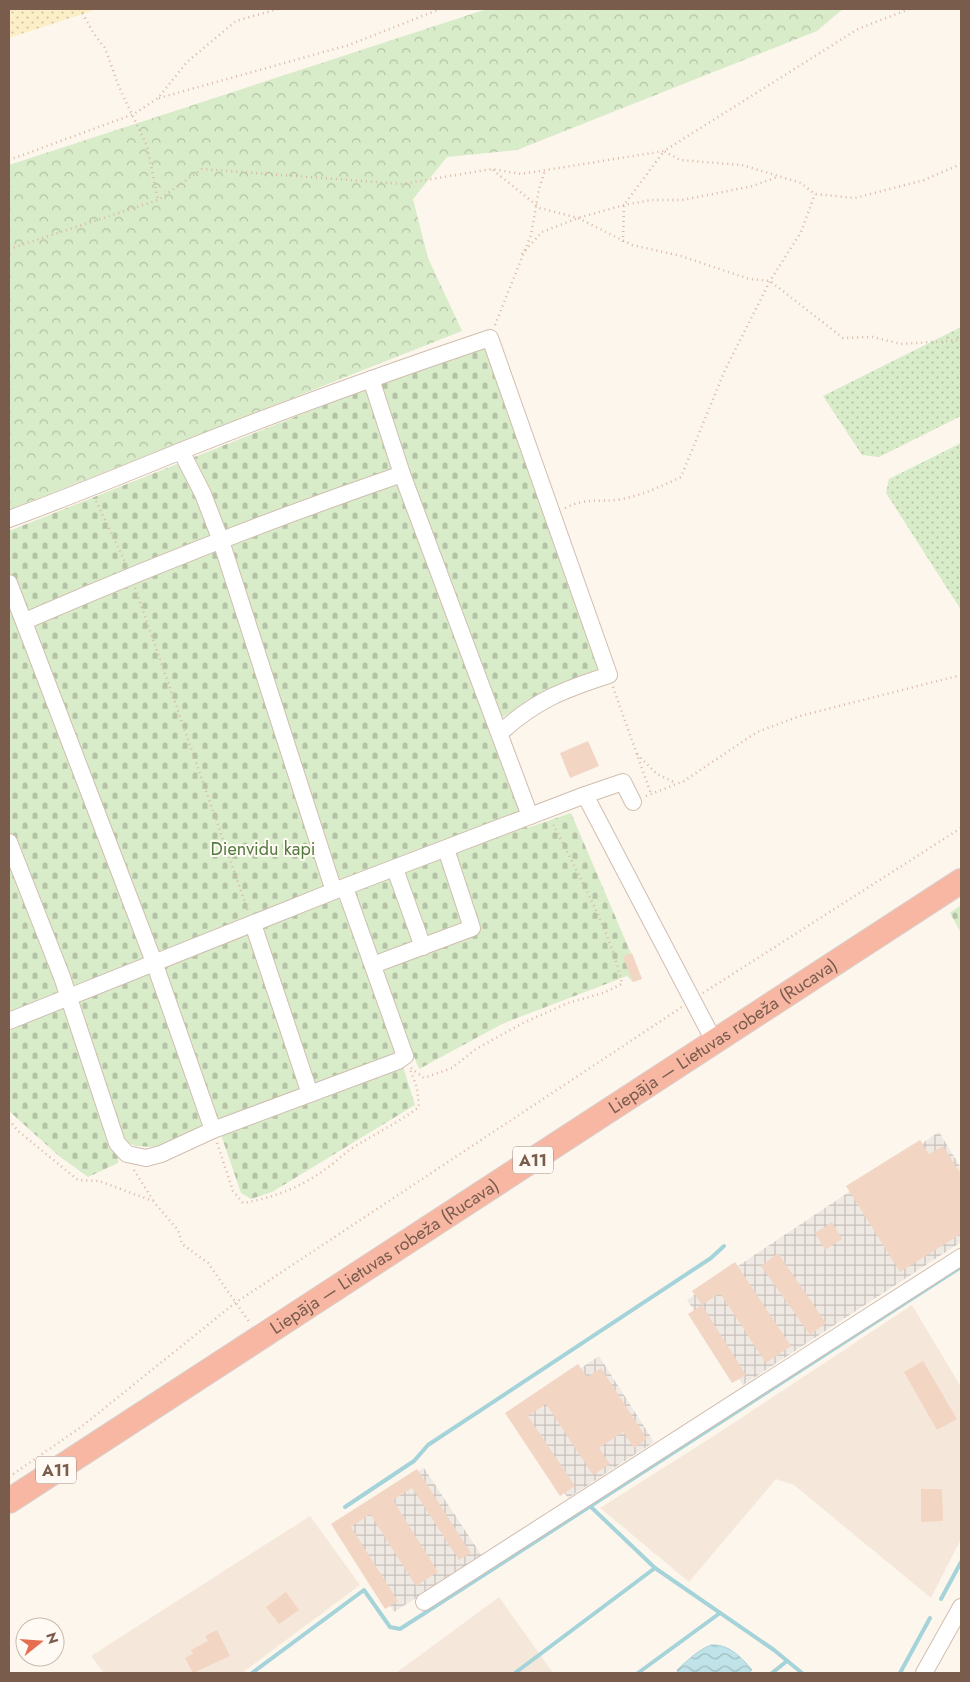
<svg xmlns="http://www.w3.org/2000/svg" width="970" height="1682" font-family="Jost,sans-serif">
	<defs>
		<pattern id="industrial-grid" width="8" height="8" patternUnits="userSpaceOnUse" patternTransform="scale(1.25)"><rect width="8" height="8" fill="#efe9e4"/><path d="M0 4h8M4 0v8" fill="none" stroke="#c7c0bb"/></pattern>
		<pattern id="grass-dots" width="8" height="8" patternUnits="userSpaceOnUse" patternTransform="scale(1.25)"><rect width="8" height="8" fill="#d8ecc9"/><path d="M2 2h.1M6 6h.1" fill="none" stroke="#b4c2a5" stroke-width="1.8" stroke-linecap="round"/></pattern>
		<pattern id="forest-crowns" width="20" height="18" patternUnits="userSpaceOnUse" patternTransform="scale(1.25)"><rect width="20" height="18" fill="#d8ecc9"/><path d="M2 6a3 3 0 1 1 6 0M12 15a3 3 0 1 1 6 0" fill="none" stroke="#b4c2a5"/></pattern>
		<pattern id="sand-dots" width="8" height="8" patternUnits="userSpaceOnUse" patternTransform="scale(1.25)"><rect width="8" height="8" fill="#fcefc7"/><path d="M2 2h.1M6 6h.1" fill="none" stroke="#d1c5a4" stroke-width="1.8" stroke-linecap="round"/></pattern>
		<pattern id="cemetery-stones" width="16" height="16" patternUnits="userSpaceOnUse" patternTransform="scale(1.25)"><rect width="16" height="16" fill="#d8ecc9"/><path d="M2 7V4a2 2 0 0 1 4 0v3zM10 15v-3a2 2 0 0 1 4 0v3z" fill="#b4c2a5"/></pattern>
		<pattern id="water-waves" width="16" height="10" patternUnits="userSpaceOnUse" patternTransform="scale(1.25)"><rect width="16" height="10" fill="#bfe3e8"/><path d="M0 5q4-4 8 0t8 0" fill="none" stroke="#a0bbbe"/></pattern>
	</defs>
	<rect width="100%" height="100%" fill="#fdf6ec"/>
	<!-- residential -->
	<g fill="#f5e8da">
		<polygon points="912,1305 961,1387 961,1539 931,1598 794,1485 776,1479 689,1582 600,1508 720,1432"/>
		<polygon points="310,1516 360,1585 242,1673 104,1673 91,1656"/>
		<polygon points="499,1597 553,1673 396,1673"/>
	</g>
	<!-- industrial -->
	<g fill="url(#industrial-grid)">
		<polygon points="939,1132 961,1168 961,1242 743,1385 687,1300"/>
		<polygon points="599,1356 654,1442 568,1498 511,1415"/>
		<polygon points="424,1468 482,1556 394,1612 336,1522"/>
	</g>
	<!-- grass -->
	<g fill="url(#grass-dots)">
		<polygon points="961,327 961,416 879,457 862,455 823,396"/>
		<polygon points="961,443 961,610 886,493 889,479"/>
	</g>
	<!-- forest -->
	<polygon fill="url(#forest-crowns)" points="487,9 843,9 817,31 517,150 447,157 413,199 428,258 462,331 9,510 9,165"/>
	<!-- sand -->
	<polygon fill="url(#sand-dots)" points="9,9 98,9 9,38"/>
	<!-- cemetery -->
	<g fill="url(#cemetery-stones)">
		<polygon points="489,345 601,669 525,704 501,718 503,762 527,828 571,813 642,979 633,982 627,976 504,1023 419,1069 413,1054 402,1063 415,1105 272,1192 251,1199 241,1193 216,1120 155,1147 136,1146 120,1140 118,1163 88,1177 59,1156 9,1111 9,531 350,395"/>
		<polygon points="961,905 961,933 950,913"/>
	</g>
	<!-- water -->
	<path fill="url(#water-waves)" stroke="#a5d3da" d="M711,1645C729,1644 741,1657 752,1670L748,1673H678L677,1670C687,1661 698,1650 711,1645Z"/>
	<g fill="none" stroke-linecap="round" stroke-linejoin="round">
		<!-- stream -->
		<g stroke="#a5d3da" stroke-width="4">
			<polyline points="345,1507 414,1461 428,1445 711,1258 724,1246"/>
			<polyline points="591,1507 655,1568 774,1650 802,1673"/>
			<polyline points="941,1599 961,1562"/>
			<polyline points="252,1673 364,1590 390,1627 400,1629 961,1267"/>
			<polyline points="515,1673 655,1568"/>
			<polyline points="638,1673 720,1613"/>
			<polyline points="772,1673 787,1661"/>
			<polyline points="900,1673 930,1618"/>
		</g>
	</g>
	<!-- building -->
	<g fill="#f3d5c3">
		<polygon points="588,741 599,766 570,778 560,753"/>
		<polygon points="632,953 642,979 633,982 623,957"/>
		<polygon points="920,1140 929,1154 943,1146 961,1174 961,1234 900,1272 846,1186"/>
		<polygon points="832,1222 842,1239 825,1250 815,1233"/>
		<polygon points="778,1253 826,1323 810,1335 761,1266"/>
		<polygon points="735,1262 791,1346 766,1363 720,1293 702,1305 692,1291"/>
		<polygon points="702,1305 746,1375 732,1383 688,1314"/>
		<polygon points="923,1361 957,1419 937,1430 904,1372"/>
		<polygon points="578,1364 587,1377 601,1368 647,1439 634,1448 623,1432 599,1448 610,1464 593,1475 546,1404 528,1416 575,1486 560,1496 505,1413"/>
		<polygon points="417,1469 471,1553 459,1560 412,1488 393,1500 438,1572 416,1586 370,1514 351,1527 398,1601 385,1609 331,1524"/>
		<polygon points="921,1489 942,1489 943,1521 921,1522"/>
		<polygon points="286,1592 299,1610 279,1624 266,1607"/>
		<polygon points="217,1630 230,1656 193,1673 185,1658 193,1654 191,1650 208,1641 205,1636"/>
	</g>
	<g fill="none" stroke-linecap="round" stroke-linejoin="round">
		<defs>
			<g id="minor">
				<polyline points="371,379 402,474 530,816"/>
				<polyline points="181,451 203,494 221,541 334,891"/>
				<path d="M9,519C67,498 124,474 181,451C283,410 386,373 490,338L609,675C563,690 536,700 500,733"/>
				<polyline points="9,583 154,962 213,1130"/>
				<path d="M25,621C149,567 274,518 402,474"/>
				<polyline points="585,795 714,1041"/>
				<polyline points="9,842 62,977 117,1143 127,1154 146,1158 161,1154 213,1130 398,1061 405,1056 345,888"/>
				<polyline points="395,869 423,947"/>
				<polyline points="253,924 310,1094"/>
				<polyline points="373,965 472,928 446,849"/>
				<polyline points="9,1021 334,891 585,795 623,782 633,802"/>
				<polyline points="424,1602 961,1257"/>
				<polyline points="924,1673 961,1607"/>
			</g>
			<g id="highway">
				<path id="s1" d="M9,1501L961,881"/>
			</g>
		</defs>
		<!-- minor casing -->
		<use href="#minor" stroke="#d1beb0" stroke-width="18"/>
		<!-- highway casing -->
		<use href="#highway" stroke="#dad1cd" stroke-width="26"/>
		<!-- path -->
		<g stroke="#d9b8a5" stroke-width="2.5" stroke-dasharray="1 4" stroke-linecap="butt">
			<polyline points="80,9 94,34 105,48 119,87 147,146 158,200"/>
			<polyline points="159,98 349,45 440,9"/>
			<polyline points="9,160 134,114 158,98 187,62 236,21 278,9"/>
			<polyline points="493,170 540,208 578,218 632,245 681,256 749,279 770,281 843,338 873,337 901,344 961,340"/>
			<polyline points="623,242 624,205 664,151 680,160 742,165 801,183 815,194 855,198 924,180 961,164"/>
			<polyline points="9,249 158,200 202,169 402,184 492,169 521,174 664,151 858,29 909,9"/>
			<polyline points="522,254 542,232 578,218 624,205 651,200 682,200 753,186 777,177"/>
			<polyline points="495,325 531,235 539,189 545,170"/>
			<polyline points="96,501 126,564"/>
			<path d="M565,508C587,497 600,503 622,499C643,495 662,486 681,477L725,370L770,281L801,232L815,194"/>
			<polyline points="135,588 248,911"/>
			<polyline points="613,687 651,794"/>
			<polyline points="637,754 657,774 676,783"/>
			<polyline points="646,796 684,781 757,732 800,716 961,675"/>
			<polyline points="703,993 961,828"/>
			<path d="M411,1068L424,1078L452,1068L476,1049L523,1023L568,1003L603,993L622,984C610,929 577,873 552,822"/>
			<polyline points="9,1120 18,1131 78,1180 99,1181 153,1201 178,1230 182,1244 208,1263 250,1323"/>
			<path d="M217,1143L233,1191L243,1203C273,1198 302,1187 327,1168C336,1162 344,1153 354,1147C376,1133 398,1123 419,1107L417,1088L410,1069"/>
			<polyline points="134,1170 153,1200"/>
			<polyline points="9,1477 81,1427 235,1303 682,1007"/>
		</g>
		<!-- minor -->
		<use href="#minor" stroke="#fff" stroke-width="16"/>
		<!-- highway -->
		<use href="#highway" stroke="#f7b7a3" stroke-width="24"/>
	</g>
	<g text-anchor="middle" stroke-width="4" stroke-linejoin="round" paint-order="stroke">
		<!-- shield labels -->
		<g fill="#fffaf3" stroke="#a28b7f" stroke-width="1">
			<rect x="513" y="1146.5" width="40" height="27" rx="4"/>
			<rect x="36" y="1456.5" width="40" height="27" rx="4"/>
		</g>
		<g font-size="16" font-weight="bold" fill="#7a5c4d">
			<text x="533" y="1166">A11</text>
			<text x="56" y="1476">A11</text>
		</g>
		<!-- park labels -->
		<g font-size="18" fill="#537a41" stroke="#fffaf3">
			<text x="263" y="855">Dienvidu kapi</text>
		</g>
		<!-- street labels -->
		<g font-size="18" fill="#7a5c4d" stroke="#fffaf3">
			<text dy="6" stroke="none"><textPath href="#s1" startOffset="852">Liepāja — Lietuvas robeža (Rucava)</textPath></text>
			<text dy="6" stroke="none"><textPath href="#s1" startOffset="448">Liepāja — Lietuvas robeža (Rucava)</textPath></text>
		</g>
	</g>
	<!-- border -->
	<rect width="970" height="1682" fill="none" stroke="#7a5c4d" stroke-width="20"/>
	<!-- north arrow -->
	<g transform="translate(40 1642) rotate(73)"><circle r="24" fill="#fffaf3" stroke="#cabbb1"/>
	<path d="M0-4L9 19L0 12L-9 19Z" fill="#e76f51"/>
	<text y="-8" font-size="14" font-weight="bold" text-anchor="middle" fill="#7a5c4d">N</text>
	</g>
</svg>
